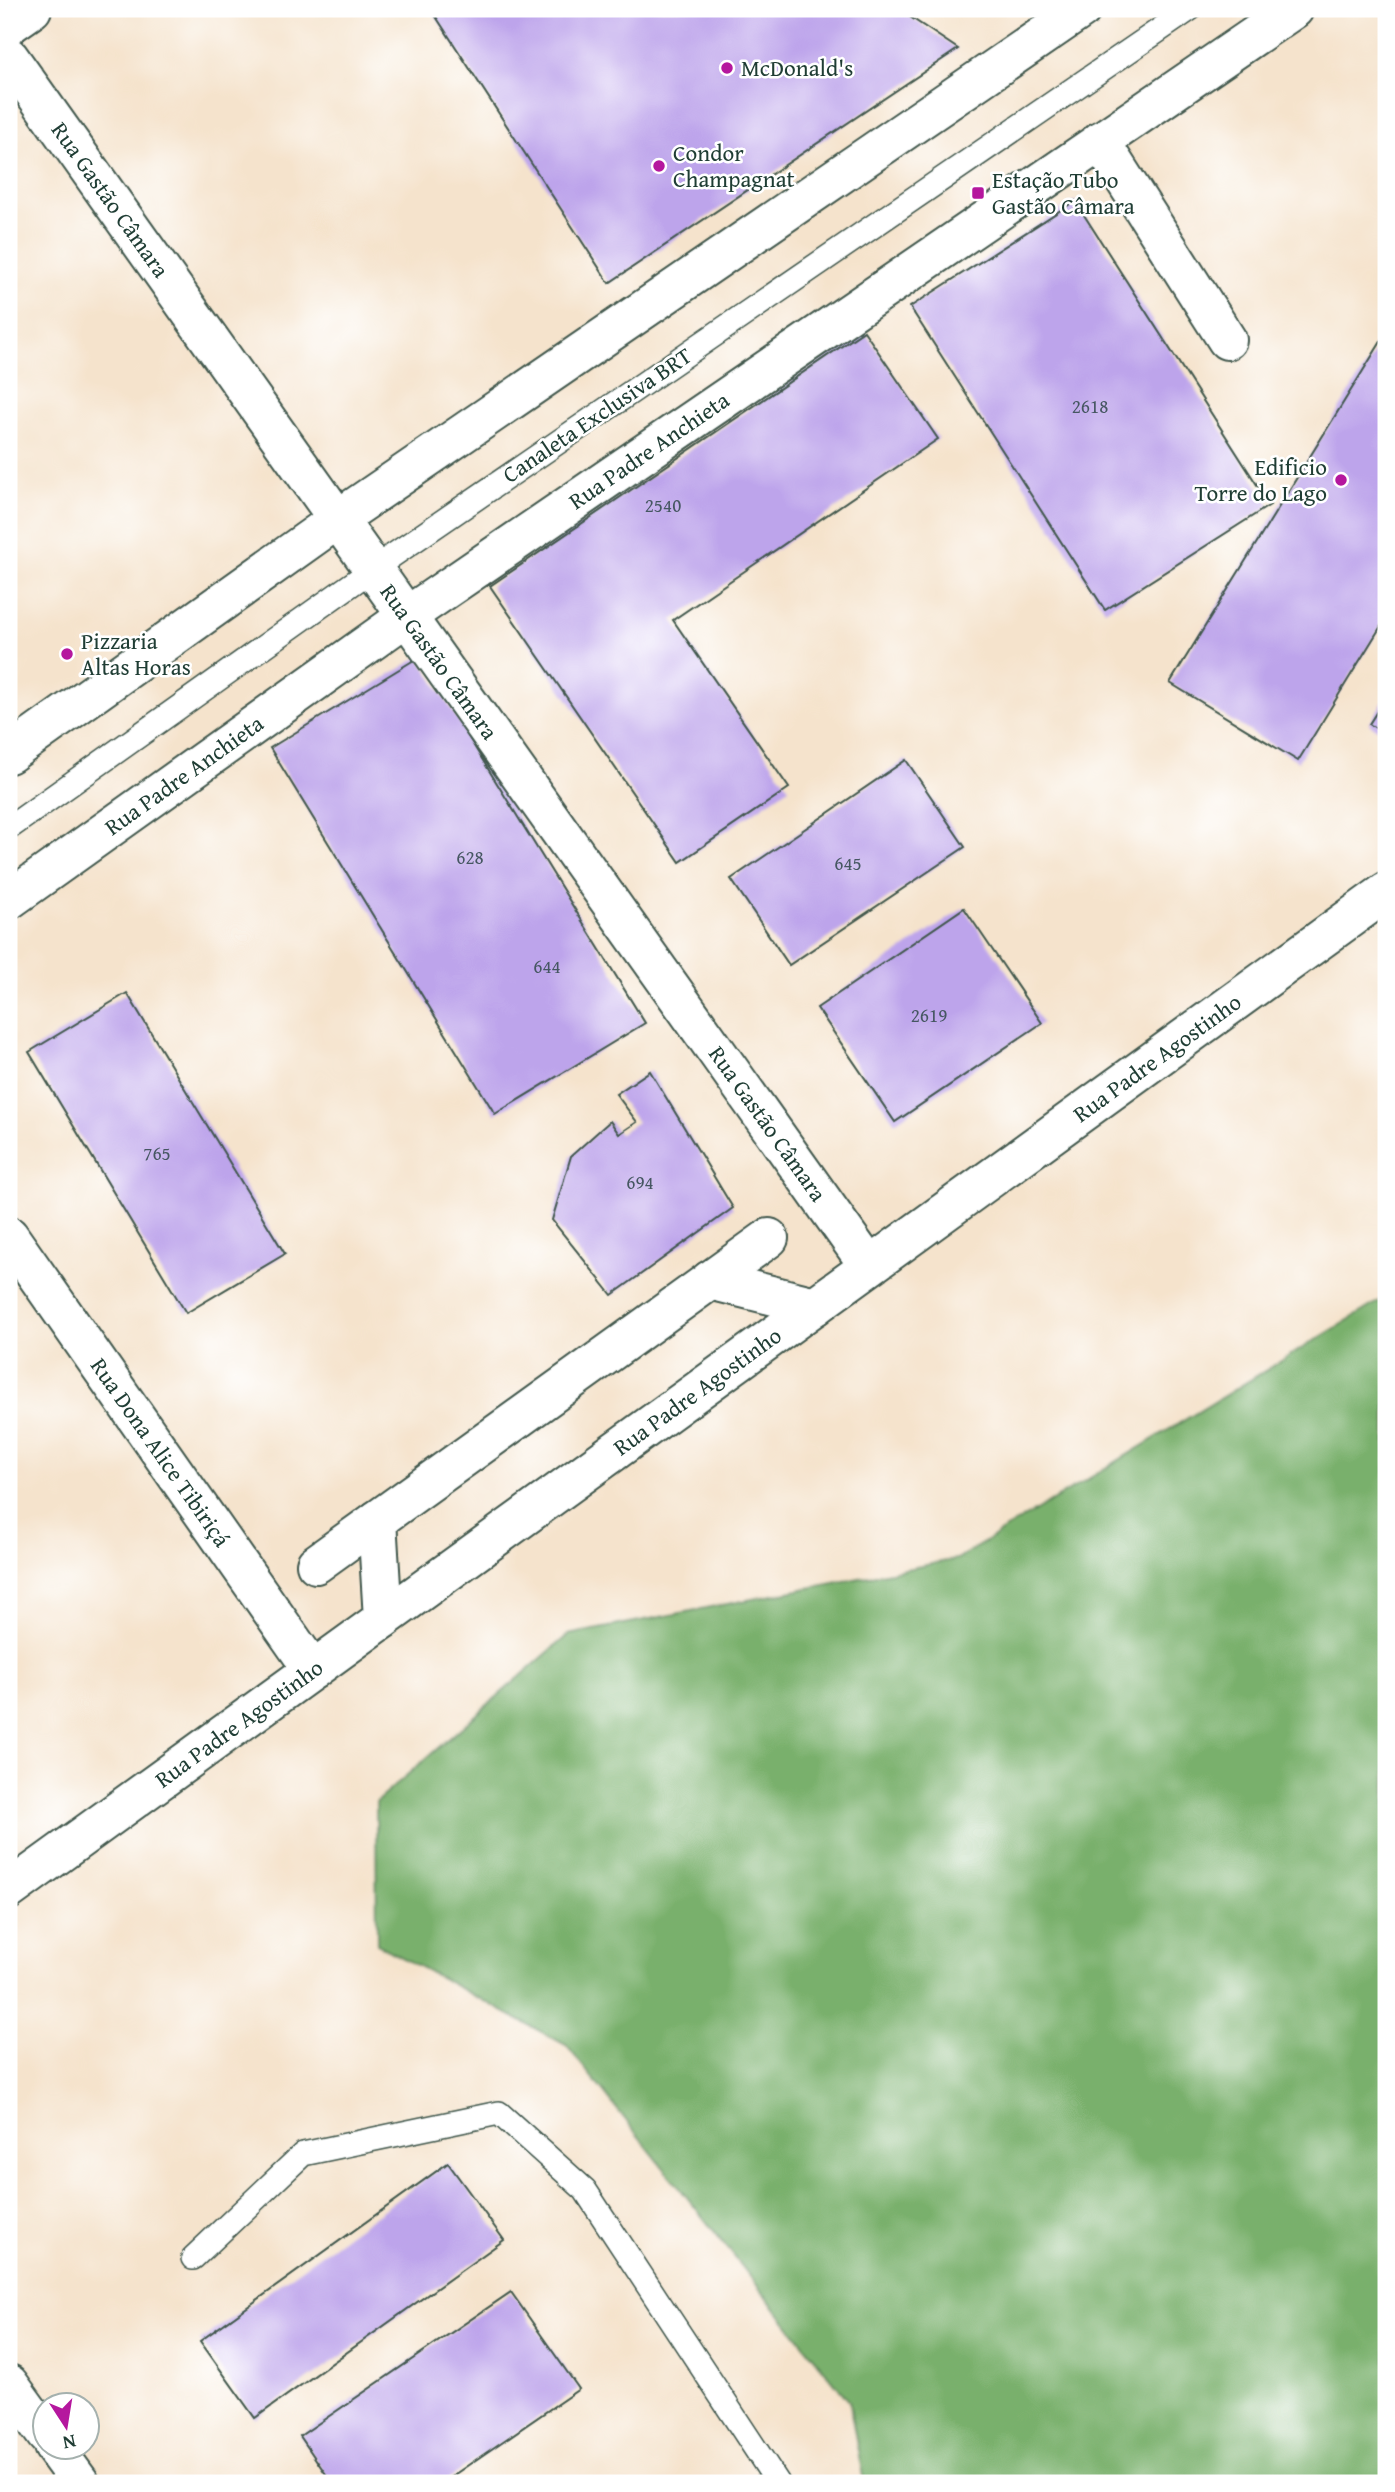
<svg xmlns="http://www.w3.org/2000/svg" width="1395" height="2492" font-family="'Gentium Book Plus',serif">
	<rect width="100%" height="100%" fill="#fff"/>
	<filter id="ink" filterUnits="userSpaceOnUse"><feTurbulence type="fractalNoise" baseFrequency=".0143" numOctaves="2"/><feDisplacementMap in="SourceGraphic" scale="14" xChannelSelector="R" yChannelSelector="G"/><feConvolveMatrix kernelMatrix="1 2 1 2 8 2 1 2 1" color-interpolation-filters="sRGB"/></filter>
	<filter id="wash" filterUnits="userSpaceOnUse"><feTurbulence type="fractalNoise" baseFrequency=".00686" numOctaves="4" result="noise"/><feDisplacementMap in="SourceGraphic" scale="28" xChannelSelector="R" yChannelSelector="G"/><feGaussianBlur stdDeviation="1.57" result="paint"/><feColorMatrix in="noise" values="0 0 0 0 0 0 0 0 0 0 0 0 0 0 0 0 0 1.4 0 .05"/><feComposite in="paint" operator="in"/></filter>
	<g filter="url(#wash)">
		<rect width="100%" height="100%" fill="#f5e3cc"/>
		<!-- forest -->
		<polygon fill="#79b06c" stroke="#4c7650" stroke-width="2" points="1386,1297 1386,2483 864,2483 849,2401 566,2045 377,1944 376,1802 568,1635 957,1559"/>
		<g id="blocks">
			<!-- building -->
			<g fill="#bda4eb">
				<polygon points="431,9 898,9 958,49 609,283"/>
				<polygon points="1075,201 1270,505 1105,610 910,307"/>
				<polygon points="864,331 938,439 673,620 789,788 680,862 490,586"/>
				<polygon points="1382,340 1386,343 1386,618 1298,761 1170,683"/>
				<polygon points="419,657 645,1023 495,1114 270,748"/>
				<polygon points="1386,697 1386,734 1369,724"/>
				<polygon points="906,760 965,847 789,965 731,879"/>
				<polygon points="964,908 1042,1023 895,1122 817,1008"/>
				<polygon points="127,993 285,1254 186,1313 29,1052"/>
				<polygon points="650,1071 733,1208 612,1295 552,1220 571,1156 610,1121 619,1134 637,1122 616,1094"/>
				<polygon points="448,2163 504,2240 255,2418 200,2341"/>
				<polygon points="511,2292 579,2389 442,2483 332,2483 300,2436"/>
			</g>
		</g>
	</g>
	<g filter="url(#ink)">
		<use href="#blocks" fill-opacity="0" stroke="#3f564b" stroke-width="2"/>
		<g fill="none" stroke-linecap="round" stroke-linejoin="round">
			<defs>
				<g id="service">
					<polyline points="9,828 373,569 1190,9"/>
					<polyline points="193,2258 303,2154 499,2113 585,2190 778,2483"/>
				</g>
				<g id="minor">
					<polyline points="1100,141 1227,340"/>
					<path id="s1" d="M9,1236L313,1670"/>
					<polyline points="710,1280 815,1306"/>
					<polyline points="377,1520 383,1619"/>
					<polyline points="316,1564 769,1238"/>
					<polyline points="9,2384 46,2435"/>
					<polyline points="53,2446 80,2483"/>
				</g>
				<g id="tertiary">
					<path id="s2" d="M9,57L869,1266"/>
					<polyline points="9,754 338,519 1082,9"/>
					<path id="s3" d="M9,900L407,616L1294,9"/>
				</g>
				<g id="primary">
					<polyline points="9,25 32,9"/>
					<path id="s4" d="M9,1890L1386,892"/>
				</g>
			</defs>
			<!-- service casing -->
			<use href="#service" stroke="#3f564b" stroke-width="26"/>
			<!-- minor casing -->
			<use href="#minor" stroke="#3f564b" stroke-width="42"/>
			<!-- tertiary casing -->
			<use href="#tertiary" stroke="#3f564b" stroke-width="42"/>
			<!-- primary casing -->
			<use href="#primary" stroke="#3f564b" stroke-width="42"/>
			<!-- service -->
			<use href="#service" stroke="#fff" stroke-width="23"/>
			<!-- minor -->
			<use href="#minor" stroke="#fff" stroke-width="38"/>
			<!-- tertiary -->
			<use href="#tertiary" stroke="#fff" stroke-width="38"/>
			<!-- primary -->
			<use href="#primary" stroke="#fff" stroke-width="38"/>
		</g>
	</g>
	<!-- markers -->
	<g fill="#b5179e" stroke="#fff" stroke-width="2.5">
		<circle cx="727" cy="68" r="7"/>
		<circle cx="659" cy="166" r="7"/>
		<rect x="971" y="186" width="14" height="14" rx="3.5"/>
		<circle cx="1341" cy="480" r="7"/>
		<circle cx="67" cy="654" r="7"/>
	</g>
	<g text-anchor="middle" stroke-width="5" stroke-linejoin="round" paint-order="stroke">
		<!-- number labels -->
		<g font-size="19" fill="#465762">
			<text x="1090" y="413">2618</text>
			<text x="663" y="512">2540</text>
			<text x="470" y="864">628</text>
			<text x="848" y="870">645</text>
			<text x="547" y="973">644</text>
			<text x="929" y="1022">2619</text>
			<text x="157" y="1160">765</text>
			<text x="640" y="1189">694</text>
		</g>
		<!-- poi labels -->
		<g font-size="23" fill="#1f3d34" stroke="#fff" text-anchor="start">
			<text x="741" y="76">McDonald's</text>
			<text x="673" y="161">Condor<tspan x="673" dy="26">Champagnat</tspan></text>
			<text x="992" y="188">Estação Tubo<tspan x="992" dy="26">Gastão Câmara</tspan></text>
			<text x="1327" y="475" text-anchor="end">Edificio<tspan x="1327" dy="26">Torre do Lago</tspan></text>
			<text x="81" y="649">Pizzaria<tspan x="81" dy="26">Altas Horas</tspan></text>
		</g>
		<!-- street labels -->
		<g font-size="23" fill="#1f3d34" stroke="#fff">
			<text dy="8" stroke="none"><textPath href="#s2" startOffset="175">Rua Gastão Câmara</textPath></text>
			<text transform="translate(597 415) rotate(-34)" y="8">Canaleta Exclusiva BRT</text>
			<text dy="8" stroke="none"><textPath href="#s3" startOffset="782">Rua Padre Anchieta</textPath></text>
			<text dy="8" stroke="none"><textPath href="#s2" startOffset="742">Rua Gastão Câmara</textPath></text>
			<text dy="8" stroke="none"><textPath href="#s3" startOffset="215">Rua Padre Anchieta</textPath></text>
			<text dy="8" stroke="none"><textPath href="#s4" startOffset="1418">Rua Padre Agostinho</textPath></text>
			<text dy="8" stroke="none"><textPath href="#s2" startOffset="1309">Rua Gastão Câmara</textPath></text>
			<text dy="8" stroke="none"><textPath href="#s4" startOffset="850">Rua Padre Agostinho</textPath></text>
			<text dy="8" stroke="none"><textPath href="#s1" startOffset="264">Rua Dona Alice Tibiriçá</textPath></text>
			<text dy="8" stroke="none"><textPath href="#s4" startOffset="284">Rua Padre Agostinho</textPath></text>
		</g>
	</g>
	<!-- margin -->
	<rect width="1395" height="2492" fill="none" stroke="#fff" stroke-width="35"/>
	<!-- north arrow -->
	<g transform="translate(66 2426) rotate(168)"><circle r="33" fill="#ffffff" stroke="#a5b1ae" stroke-width="2"/>
	<path d="M0-5L12 26L0 18L-12 26Z" fill="#b5179e"/>
	<text y="-10" font-size="19" font-weight="bold" text-anchor="middle" fill="#1f3d34">N</text>
	</g>
</svg>
